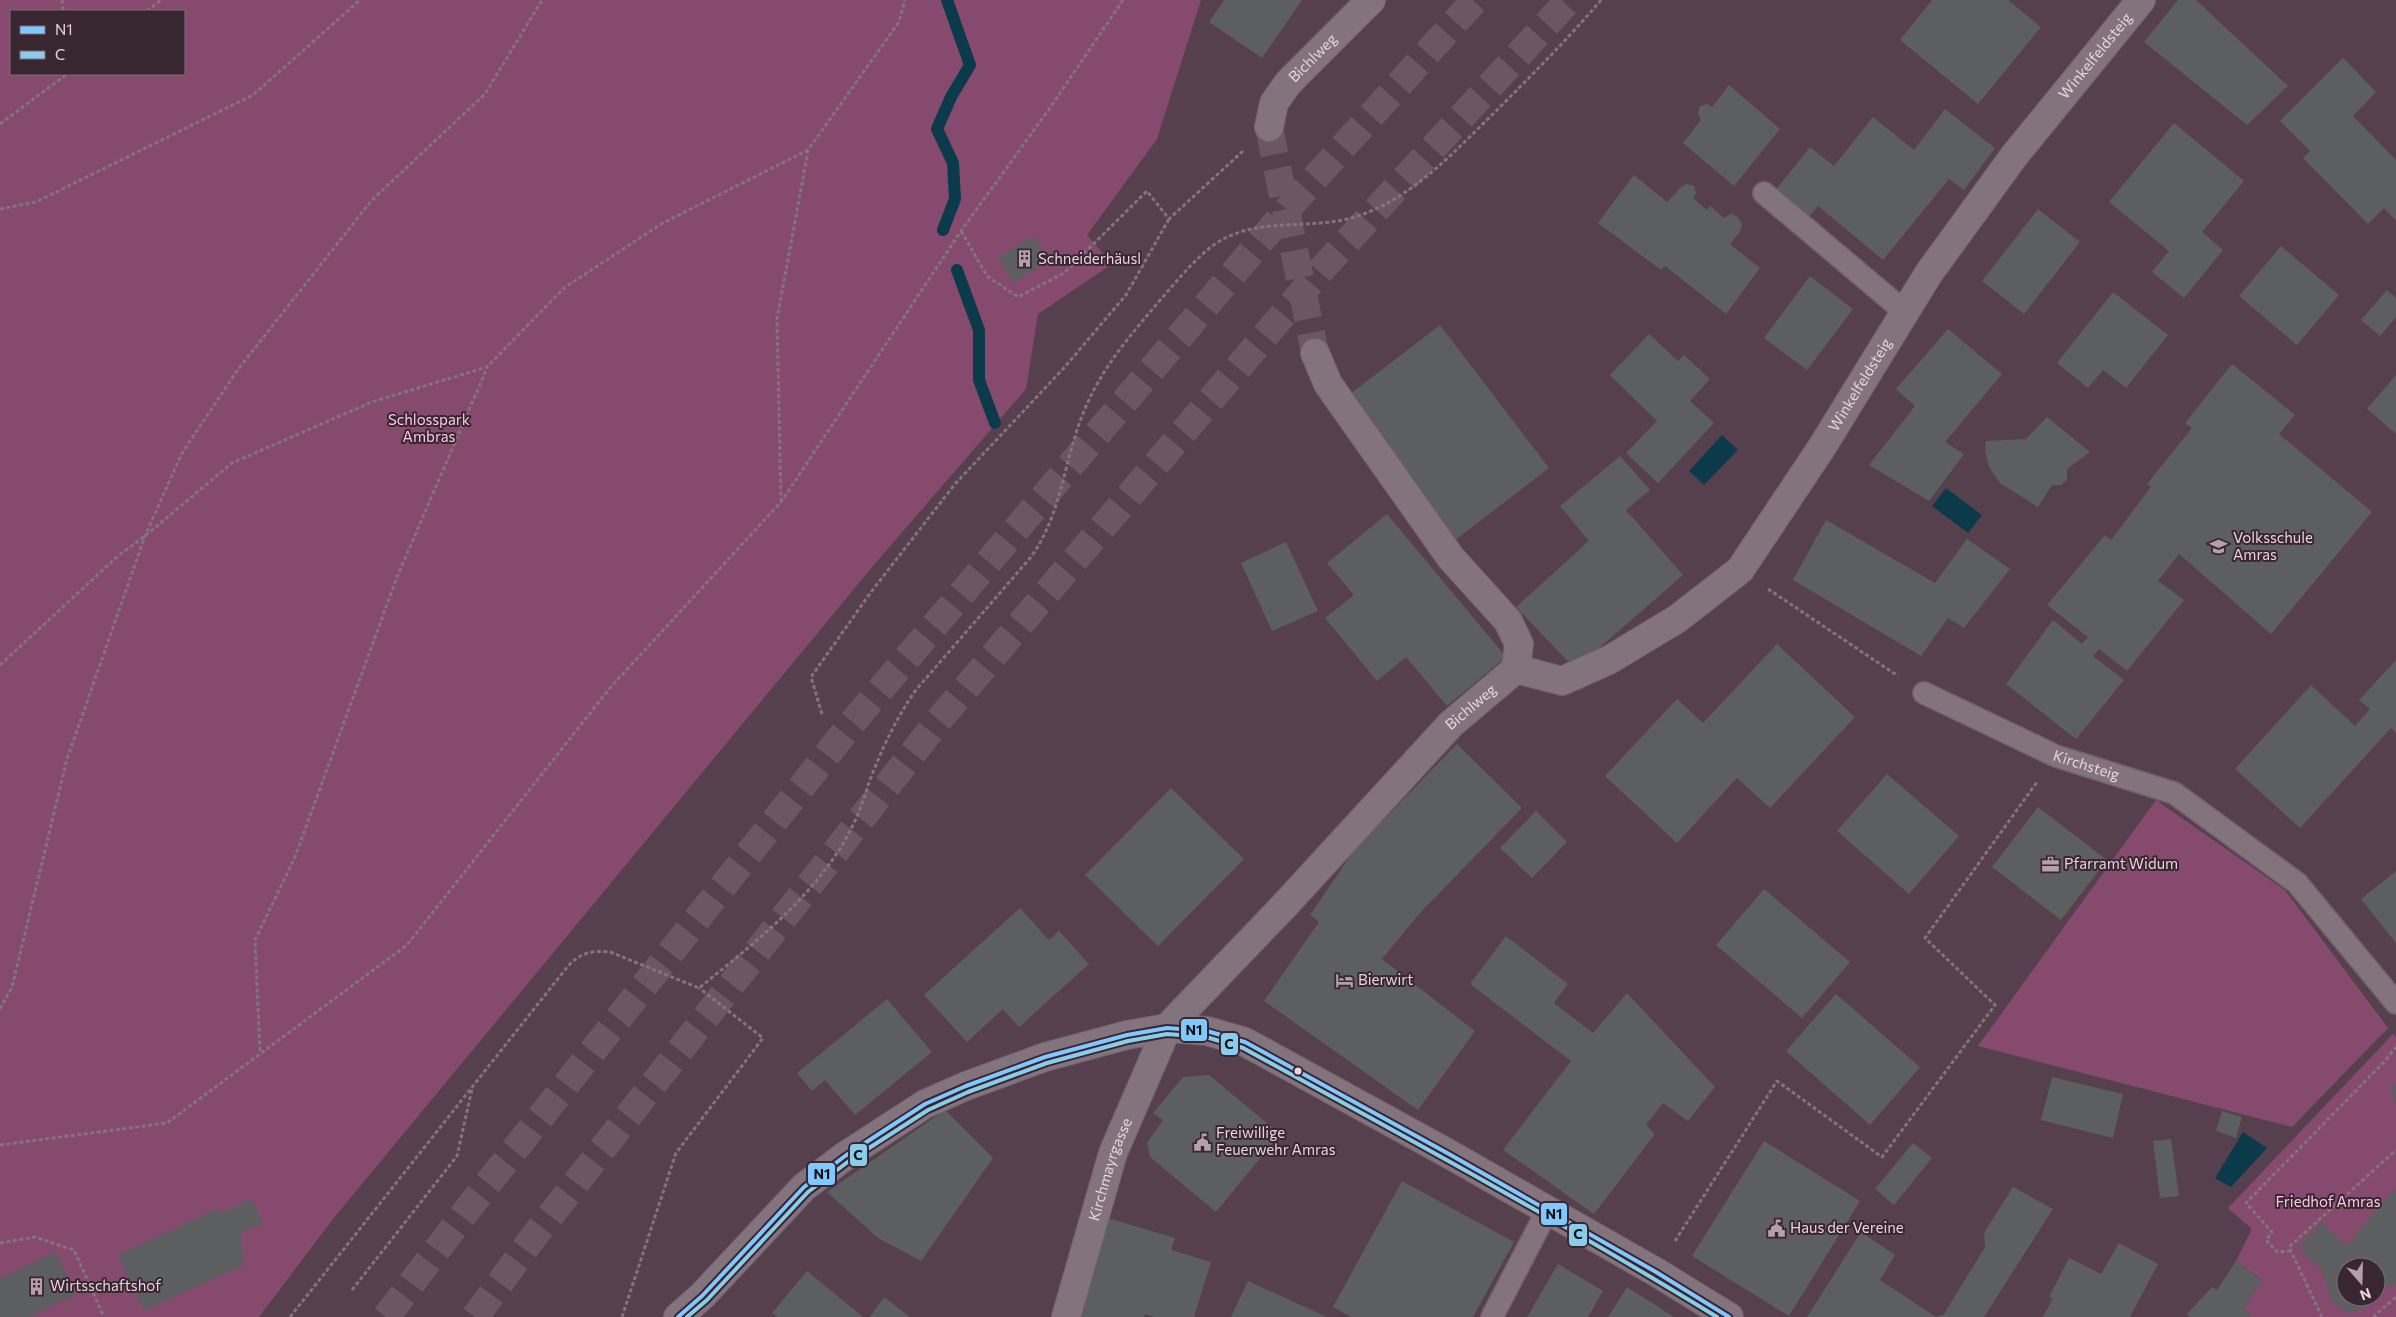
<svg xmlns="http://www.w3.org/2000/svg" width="2396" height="1317" font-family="Commissioner,sans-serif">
	<rect width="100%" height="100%" fill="#56404d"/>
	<!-- green -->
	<g fill="#864a6e" fill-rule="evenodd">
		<path d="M0,0H1201L1157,139L1087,235L1112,264L1038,314L1026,389L873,566L333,1219L259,1317H0ZM11,11H184V74H11Z"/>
		<polygon points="2156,800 2285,890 2388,1028 2292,1127 1978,1046"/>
		<path d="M2393,1034L2396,1037V1317H2252L2244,1309L2262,1280L2236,1261L2252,1229L2228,1208ZM2346,1267H2376V1297H2346Z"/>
	</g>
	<!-- water -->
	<g fill="#0b3b4b">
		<polygon points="1722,435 1738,450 1704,485 1689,471"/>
		<polygon points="1946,488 1982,515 1968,533 1932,506"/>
		<polygon points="2243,1132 2267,1148 2231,1187 2215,1178"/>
	</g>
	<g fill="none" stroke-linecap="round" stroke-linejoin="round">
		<!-- stream -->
		<g stroke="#0b3b4b" stroke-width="12">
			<polyline points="943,230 955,199 953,163 937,129 951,97 970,65 947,0"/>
			<polyline points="957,270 979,330 979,380 995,423"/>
		</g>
	</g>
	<!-- building -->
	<g fill="#5c5e60">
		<polygon points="1224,0 1302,0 1262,58 1209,22"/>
		<polygon points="1932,0 2008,0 2041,27 1978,104 1900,40"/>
		<polygon points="2178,0 2196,0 2288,86 2247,125 2144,42"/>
		<polygon points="2343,58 2376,92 2353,116 2396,160 2396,221 2384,208 2368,224 2303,158 2310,151 2280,121"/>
		<polygon points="1729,85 1780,129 1734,186 1683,143 1701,120 1698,113 1700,106 1707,104 1712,107"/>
		<polygon points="1945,109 1995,148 1964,190 1949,179 1883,260 1818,206 1808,218 1774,192 1810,147 1834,166 1873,117 1914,150"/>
		<polygon points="2174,123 2244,181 2202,232 2223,250 2184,298 2152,272 2169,251 2109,202"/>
		<polygon points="1634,175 1667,202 1681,187 1687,184 1694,186 1696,193 1693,198 1707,210 1710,206 1724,218 1731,214 1738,217 1742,225 1740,232 1730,244 1760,268 1726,314 1665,266 1661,270 1598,223"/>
		<polygon points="2038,209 2080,242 2024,314 1982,281"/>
		<polygon points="1034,236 1049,261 1014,283 998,257"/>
		<polygon points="2281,246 2339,295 2297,345 2239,296"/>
		<polygon points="1810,276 1853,309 1807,370 1764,338"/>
		<polygon points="2387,290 2396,298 2396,317 2380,336 2361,320"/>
		<polygon points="2113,292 2168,335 2126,388 2103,370 2088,388 2057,363"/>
		<polygon points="1440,325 1549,468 1454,541 1345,398"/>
		<polygon points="1948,329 2002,374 1945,442 1964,454 1929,501 1869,465 1915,406 1896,389"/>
		<polygon points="1649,334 1678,361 1684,355 1710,379 1690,401 1714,423 1658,483 1626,453 1657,421 1610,375"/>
		<polygon points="2232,364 2295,415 2279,434 2372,512 2271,634 2179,554 2158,581 2184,600 2127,671 2099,649 2093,656 2124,680 2076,739 2006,684 2053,620 2082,644 2088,637 2047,605 2105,535 2111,540 2151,487 2147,484 2192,428 2185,423"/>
		<polygon points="2396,375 2396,434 2367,409"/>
		<polygon points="2047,417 2090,452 2067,469 2067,480 2061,485 2052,485 2038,507 2000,483 1989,467 1985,451 1986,441 2026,439"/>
		<polygon points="1620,456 1650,490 1626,510 1683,575 1575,669 1516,607 1589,541 1560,506"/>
		<polygon points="1387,514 1506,657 1447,706 1406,657 1377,681 1325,618 1354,595 1327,563"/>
		<polygon points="1826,520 1935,583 1967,539 2010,569 1964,628 1948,618 1921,656 1793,580"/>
		<polygon points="1286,542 1318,611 1272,631 1241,563"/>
		<polygon points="1777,644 1855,717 1770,808 1737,778 1677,843 1605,776 1677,699 1703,723"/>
		<polygon points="2396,660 2396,733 2391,728 2300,828 2235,769 2311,685 2355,726 2370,709 2359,700"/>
		<polygon points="1457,744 1522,808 1420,913 1382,959 1475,1031 1418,1110 1264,1001 1319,922 1310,915 1355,849"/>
		<polygon points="1887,774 1959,836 1909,894 1837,831"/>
		<polygon points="1171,788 1244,859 1158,946 1085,875"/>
		<polygon points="2038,807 2107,860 2061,920 1992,867"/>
		<polygon points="1536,811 1567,842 1532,878 1500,848"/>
		<polygon points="2396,871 2396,943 2361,899"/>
		<polygon points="1764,889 1850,962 1802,1018 1716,945"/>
		<polygon points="1020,908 1049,940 1059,931 1089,964 1019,1027 1003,1009 967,1042 924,995"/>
		<polygon points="1506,936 1568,984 1554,1003 1593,1033 1627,993 1715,1087 1688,1121 1663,1103 1646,1125 1655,1134 1594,1214 1503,1150 1571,1061 1470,984"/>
		<polygon points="1836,994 1920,1067 1870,1125 1786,1051"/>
		<polygon points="887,999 932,1052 855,1115 825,1080 812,1091 797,1073"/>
		<polygon points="1209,1075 1280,1134 1216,1212 1150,1157 1147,1143 1163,1120 1153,1113 1183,1077"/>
		<polygon points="2052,1077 2123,1094 2113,1138 2041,1120"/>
		<polygon points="2396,1084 2396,1105 2395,1105 2390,1085"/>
		<polygon points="945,1110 993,1158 921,1261 878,1238 827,1192"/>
		<polygon points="2222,1111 2242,1117 2236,1138 2216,1131"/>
		<polygon points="2171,1139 2179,1196 2160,1198 2153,1141"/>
		<polygon points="1764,1141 1860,1201 1789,1316 1692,1256"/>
		<polygon points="1913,1143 1932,1158 1894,1205 1875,1189"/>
		<polygon points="1402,1181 1514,1242 1473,1317 1351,1317 1333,1307"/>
		<polygon points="2013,1187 2053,1209 1984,1317 1807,1317 1861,1232 1895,1255 1880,1280 1936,1317 1944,1314 1985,1247 1984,1233"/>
		<polygon points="2396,1188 2396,1282 2390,1288 2387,1285 2376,1297 2376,1267 2346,1267 2346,1297 2376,1297 2365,1309 2346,1313 2330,1299 2322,1270 2298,1247 2322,1222 2346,1246"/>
		<polygon points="252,1199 263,1223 241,1233 244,1265 144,1311 118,1255 219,1208 221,1213"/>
		<polygon points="1101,1216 1175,1238 1171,1250 1211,1262 1194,1317 1154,1317 1145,1314 1144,1317 1081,1317 1087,1297 1077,1294"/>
		<polygon points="2119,1243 2158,1264 2130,1317 2043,1317 2053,1298 2049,1297 2069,1258 2101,1274"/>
		<polygon points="56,1252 76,1295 29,1317 0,1317 0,1278"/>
		<polygon points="2236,1261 2262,1280 2244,1309 2252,1317 2190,1317 2187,1314 2212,1287 2217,1290"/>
		<polygon points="1558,1264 1603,1291 1588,1317 1527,1317"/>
		<polygon points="807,1271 863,1317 778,1317 772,1313"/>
		<polygon points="1248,1281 1327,1317 1231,1317"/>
		<polygon points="1627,1287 1674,1317 1608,1317"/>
		<polygon points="884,1297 910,1317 870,1317"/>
	</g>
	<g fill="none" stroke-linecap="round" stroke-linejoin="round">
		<!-- street-tunnel -->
		<polyline stroke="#6c5663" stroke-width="28" stroke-dasharray="28 14" stroke-linecap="butt" points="1269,127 1315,353"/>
		<!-- highway-tunnel -->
		<g stroke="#6c5663" stroke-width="28" stroke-dasharray="28 14" stroke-linecap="butt">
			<polyline points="386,1317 467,1210 852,723 1298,197 1475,0"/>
			<polyline points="475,1317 532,1239 938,721 1321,270 1569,0"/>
		</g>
		<defs>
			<g id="lane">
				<polyline points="1764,193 1905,312"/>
				<path id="s1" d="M1924,693L2056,756L2174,793L2297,883L2396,1003"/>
				<polyline points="1492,1317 1547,1211"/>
			</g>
			<g id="street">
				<path id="s2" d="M1269,127L1274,103L1288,83L1371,0"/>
				<path id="s3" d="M1516,669L1562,681L1609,660L1677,619L1740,570L1822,447L1929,273L2014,156L2141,0"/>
				<polyline points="678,1317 702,1296 804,1187 845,1156 925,1104 966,1086 1045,1057 1127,1035 1167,1028 1207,1031 1245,1042 1449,1154 1656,1272 1729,1317"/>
				<path id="s4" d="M1066,1317L1113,1153L1167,1028L1284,906L1451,724L1516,669L1519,644L1508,621L1451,558L1328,384L1315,353"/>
			</g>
		</defs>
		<!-- lane casing -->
		<use href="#lane" stroke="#72606b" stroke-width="24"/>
		<!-- street casing -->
		<use href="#street" stroke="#72606b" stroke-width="30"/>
		<!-- path -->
		<g stroke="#82737c" stroke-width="3" stroke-dasharray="4 2.5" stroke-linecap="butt">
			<polyline points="62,0 63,11"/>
			<polyline points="147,11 161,0"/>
			<polyline points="0,124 67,74"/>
			<polyline points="0,209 36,202 253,95 360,0"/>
			<polyline points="961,231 987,276 1018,297 1064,273 1147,191 1169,219 1243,151"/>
			<polyline points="781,502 777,319 808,151"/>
			<polyline points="1768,589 1898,676"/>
			<polyline points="0,665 118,556 145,536 232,463 372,402 487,367 564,288 661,224 808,150 899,22 905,0"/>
			<polyline points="822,714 811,677 871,592 955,484 1063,369 1126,295 1169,219"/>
			<polyline points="0,1009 12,987 67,759 145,536 182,453 239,368 372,200 485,94 542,0"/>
			<polyline points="260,1051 255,940 295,857 397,577 487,368"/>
			<polyline points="0,1145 167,1123 407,945 609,689 781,502 961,231 1052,105 1123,0"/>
			<polyline points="1675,1241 1777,1081 1882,1157 1995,1005 1925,938 2037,782"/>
			<polyline points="0,1243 35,1237 74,1250 103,1315"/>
			<polyline points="2291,1251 2277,1252 2266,1240 2272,1232 2246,1203 2384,1062 2396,1047"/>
			<polyline points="352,1290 457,1156 472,1089"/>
			<path d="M290,1317L568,966C580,953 592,950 610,952L699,988C757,941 821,892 854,823C861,809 865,794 870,780C882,748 896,719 915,691L1031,557C1059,517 1062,476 1077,430C1095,375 1124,343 1161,299C1177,281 1192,262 1211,247C1254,214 1311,232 1358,216C1412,198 1453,153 1493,114C1530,77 1567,40 1601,0"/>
			<polyline points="622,1317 676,1153 763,1038 699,988"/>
			<polyline points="2322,1317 2289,1247 2396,1150"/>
			<polyline points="2373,1317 2396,1297"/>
		</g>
		<!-- lane -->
		<use href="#lane" stroke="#82737c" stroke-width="21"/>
		<!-- street -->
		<use href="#street" stroke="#82737c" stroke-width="28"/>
		<defs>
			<polyline id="bus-1" points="678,1317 702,1296 804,1187 845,1156 925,1104 966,1086 1045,1057 1127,1035 1167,1028 1207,1031 1245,1042 1449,1154 1656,1272 1729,1317"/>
			<path id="bus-2" d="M687,1317L707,1300L808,1192L849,1161L928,1110L968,1092L1047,1063L1128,1041L1167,1034L1206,1037L1243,1048C1402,1135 1562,1222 1717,1317"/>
		</defs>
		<!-- bus-1 casing -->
		<use href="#bus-1" stroke="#382630" stroke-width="8"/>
		<!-- bus-2 casing -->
		<use href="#bus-2" stroke="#382630" stroke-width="8"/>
		<!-- bus-1 -->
		<use href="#bus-1" stroke="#80c8ff" stroke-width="4"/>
		<!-- bus-2 -->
		<use href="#bus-2" stroke="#88cde9" stroke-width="4"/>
	</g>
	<!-- icons -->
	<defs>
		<symbol id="building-bare" viewBox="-9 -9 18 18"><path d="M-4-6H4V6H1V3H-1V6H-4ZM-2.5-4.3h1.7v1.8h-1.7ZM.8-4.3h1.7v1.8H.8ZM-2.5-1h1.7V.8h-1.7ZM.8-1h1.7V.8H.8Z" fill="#b69fac" stroke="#382630" stroke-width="2.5" paint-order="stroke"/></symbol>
		<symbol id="school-bare" viewBox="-9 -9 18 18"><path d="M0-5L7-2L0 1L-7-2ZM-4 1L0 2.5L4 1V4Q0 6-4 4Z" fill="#b69fac" stroke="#382630" stroke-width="2.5" paint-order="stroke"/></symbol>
		<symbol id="office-bare" viewBox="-9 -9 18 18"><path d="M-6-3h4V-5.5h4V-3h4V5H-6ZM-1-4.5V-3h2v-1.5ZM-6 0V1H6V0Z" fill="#b69fac" stroke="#382630" stroke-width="2.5" paint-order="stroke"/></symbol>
		<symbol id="hotel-bare" viewBox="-9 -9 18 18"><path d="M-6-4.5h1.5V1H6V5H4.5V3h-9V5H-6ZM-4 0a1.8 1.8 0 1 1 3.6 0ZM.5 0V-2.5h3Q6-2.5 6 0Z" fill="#b69fac" stroke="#382630" stroke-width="2.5" paint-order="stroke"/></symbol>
		<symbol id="civic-bare" viewBox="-9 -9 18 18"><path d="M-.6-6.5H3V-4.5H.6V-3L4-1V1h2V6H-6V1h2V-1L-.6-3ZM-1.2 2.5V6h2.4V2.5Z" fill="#b69fac" stroke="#382630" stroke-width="2.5" paint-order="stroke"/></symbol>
	</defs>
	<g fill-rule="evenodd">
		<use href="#building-bare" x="1012" y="246" width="25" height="25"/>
		<use href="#school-bare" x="2206" y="534" width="25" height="25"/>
		<use href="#office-bare" x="2038" y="852" width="25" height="25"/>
		<use href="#hotel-bare" x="1332" y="968" width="25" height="25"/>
		<use href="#civic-bare" x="1190" y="1130" width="25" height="25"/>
		<use href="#civic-bare" x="1764" y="1216" width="25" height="25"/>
		<use href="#building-bare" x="24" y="1274" width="25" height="25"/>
	</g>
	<!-- markers -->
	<circle fill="#ead2df" stroke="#382630" stroke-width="2" cx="1298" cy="1071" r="4.5"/>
	<g text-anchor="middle" stroke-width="4" stroke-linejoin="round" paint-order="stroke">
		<!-- street labels -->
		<g font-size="15" fill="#ead2df" stroke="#382630">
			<text dy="5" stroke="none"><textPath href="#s3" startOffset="884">Winkelfeldsteig</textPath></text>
			<text dy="5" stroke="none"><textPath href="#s2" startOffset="84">Bichlweg</textPath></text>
			<text dy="5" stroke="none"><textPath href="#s3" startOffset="479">Winkelfeldsteig</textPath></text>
			<text dy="5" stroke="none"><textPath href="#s4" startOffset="749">Bichlweg</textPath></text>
			<text dy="5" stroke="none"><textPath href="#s1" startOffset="178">Kirchsteig</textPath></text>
			<text dy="5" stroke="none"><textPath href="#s4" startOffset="154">Kirchmayrgasse</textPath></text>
		</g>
		<!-- poi labels -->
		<g font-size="15" fill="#ead2df" stroke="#382630" text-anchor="start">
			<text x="1038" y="264">Schneiderhäusl</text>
			<text x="2233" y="543">Volksschule<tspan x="2233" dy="17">Amras</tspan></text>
			<text x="2064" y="869">Pfarramt Widum</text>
			<text x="1358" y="985">Bierwirt</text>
			<text x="1216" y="1138">Freiwillige<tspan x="1216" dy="17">Feuerwehr Amras</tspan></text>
			<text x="1790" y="1233">Haus der Vereine</text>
			<text x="50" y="1291">Wirtsschaftshof</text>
		</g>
		<!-- park labels -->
		<g font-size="15" fill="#fdc8e6" stroke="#382630">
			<text x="429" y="425">Schlosspark<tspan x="429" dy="17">Ambras</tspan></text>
			<text x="2328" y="1207">Friedhof Amras</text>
		</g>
	</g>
	<g stroke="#382630" stroke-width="2">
		<rect x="1180" y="1018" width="28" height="24" rx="5" fill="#80c8ff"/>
		<rect x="1220" y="1032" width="19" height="24" rx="5" fill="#88cde9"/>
		<rect x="849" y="1143" width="19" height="24" rx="5" fill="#88cde9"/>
		<rect x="807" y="1162" width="29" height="24" rx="5" fill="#80c8ff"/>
		<rect x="1540" y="1202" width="28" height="24" rx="5" fill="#80c8ff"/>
		<rect x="1568" y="1223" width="20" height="24" rx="5" fill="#88cde9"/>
	</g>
	<g font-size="14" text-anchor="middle" font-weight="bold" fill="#111">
		<text x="1194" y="1035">N1</text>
		<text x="1229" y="1049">C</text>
		<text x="858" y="1160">C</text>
		<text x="822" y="1179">N1</text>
		<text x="1554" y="1219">N1</text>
		<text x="1578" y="1239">C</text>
	</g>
	<!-- legend -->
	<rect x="10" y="10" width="175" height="65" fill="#382630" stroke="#7f6b76"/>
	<rect x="20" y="26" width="25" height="8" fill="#80c8ff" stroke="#7f6b76"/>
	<text x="55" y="35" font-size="15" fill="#ead2df">N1</text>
	<rect x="20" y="51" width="25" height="8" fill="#88cde9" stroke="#7f6b76"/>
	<text x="55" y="60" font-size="15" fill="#ead2df">C</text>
	<!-- north arrow -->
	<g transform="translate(2361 1282) rotate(160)"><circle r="24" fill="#382630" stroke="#7f6b76"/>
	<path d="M0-4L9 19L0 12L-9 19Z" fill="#b69fac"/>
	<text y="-8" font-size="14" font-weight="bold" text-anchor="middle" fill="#ead2df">N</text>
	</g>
</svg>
